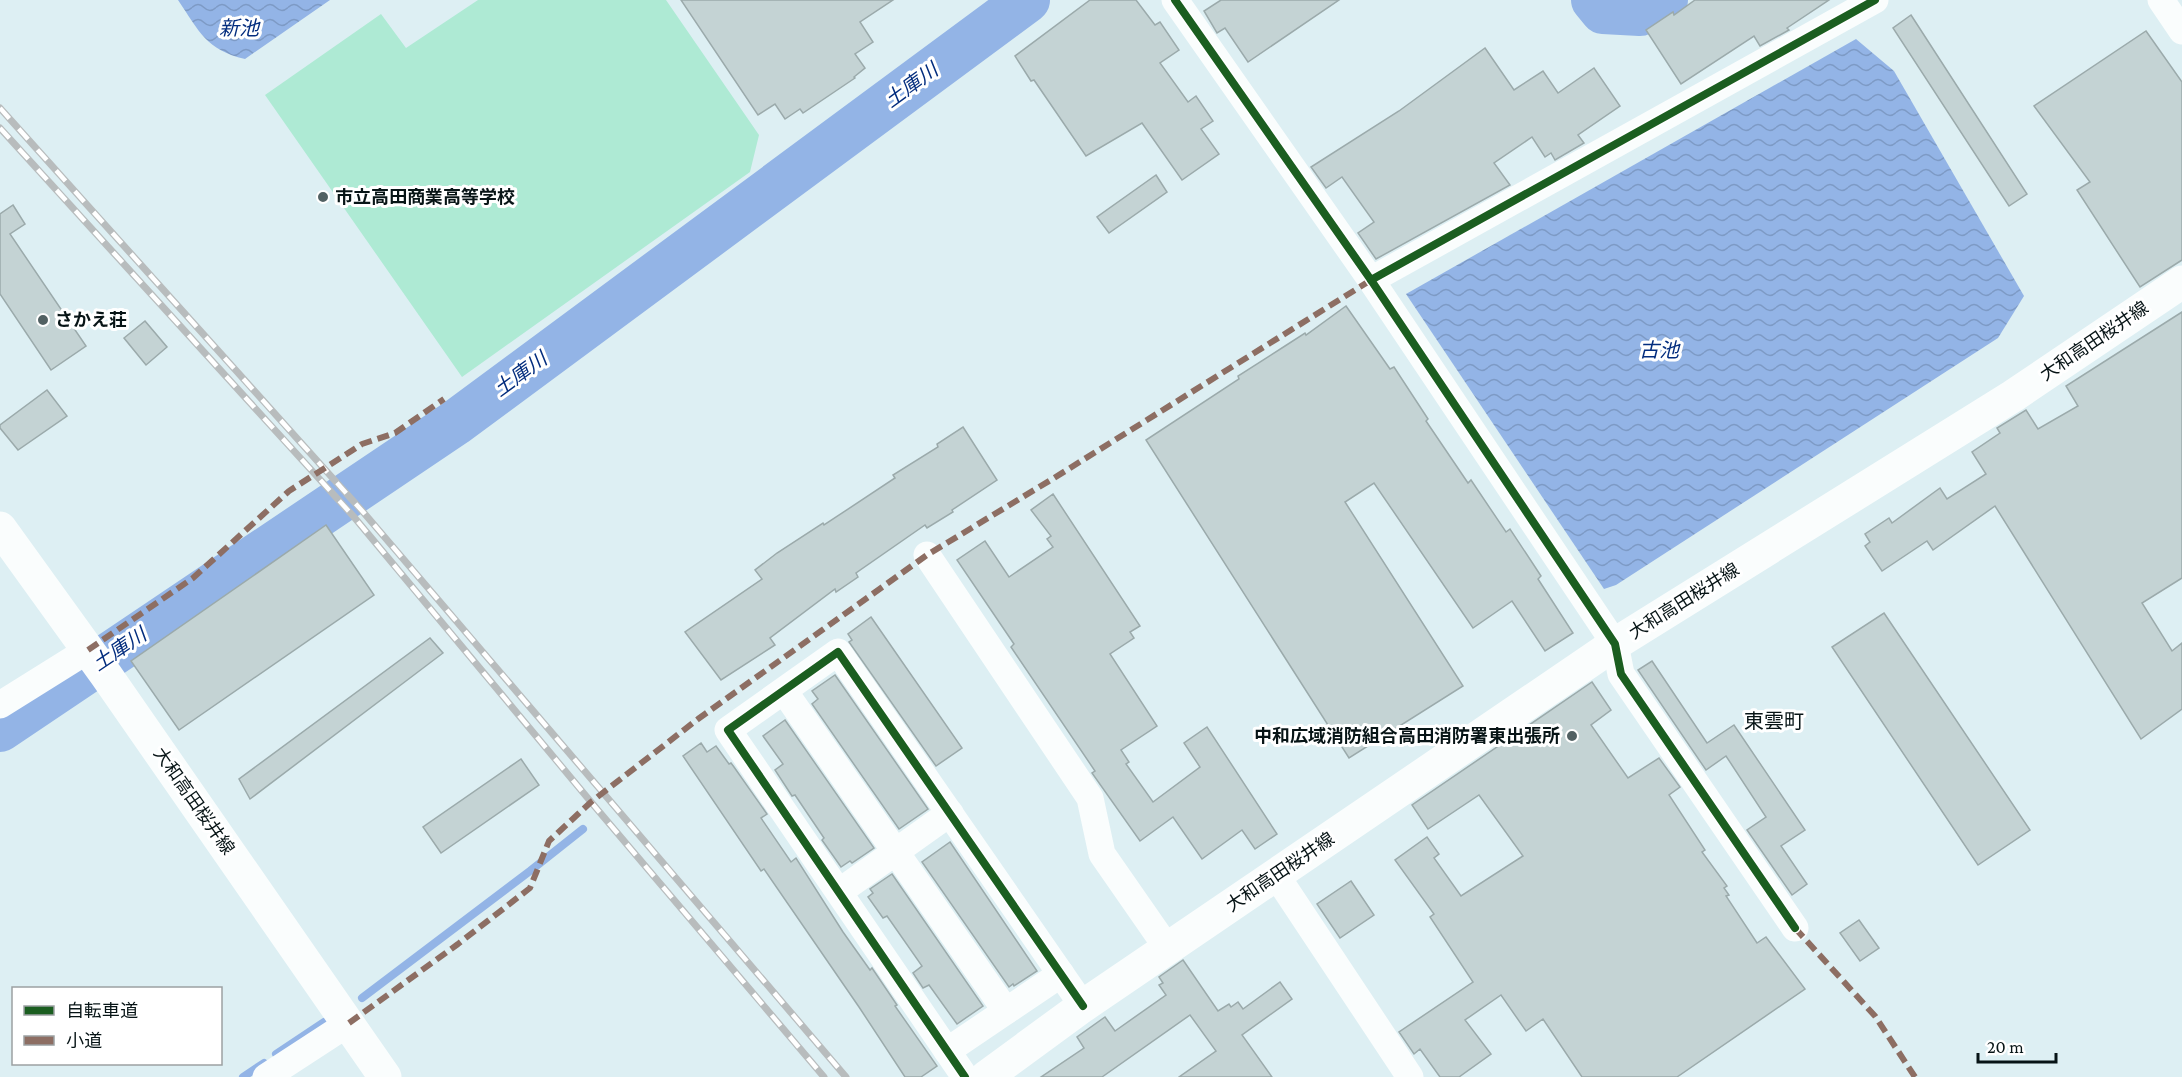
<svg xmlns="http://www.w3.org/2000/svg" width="2182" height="1077" font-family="'Crimson Pro','Noto Sans JP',serif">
	<defs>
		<pattern id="water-waves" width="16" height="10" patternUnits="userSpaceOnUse" patternTransform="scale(1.5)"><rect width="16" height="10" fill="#93b4e6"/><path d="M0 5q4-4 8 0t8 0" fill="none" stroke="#7d9ac5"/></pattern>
	</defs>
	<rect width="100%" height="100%" fill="#ddeff3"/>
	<!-- green -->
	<polygon fill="#aeead4" points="478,0 666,0 759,135 750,172 462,377 265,95 381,14 406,48"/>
	<!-- water -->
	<g fill="url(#water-waves)">
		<path d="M178,0H330L245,59C206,50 199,31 178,0Z"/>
		<polygon points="1856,39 1894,71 2024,296 1998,338 1616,585 1604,589 1406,294"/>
	</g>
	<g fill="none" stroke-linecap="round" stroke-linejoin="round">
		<!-- stream -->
		<g stroke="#93b4e6" stroke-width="8">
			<polyline points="362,998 530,871 583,829"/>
			<polyline points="276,1054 324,1022"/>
			<polyline points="243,1077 264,1063"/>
		</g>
		<!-- river -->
		<g stroke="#93b4e6" stroke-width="46">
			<polyline points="1594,0 1603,11 1640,13 1665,0"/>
			<polyline points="0,729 455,423 1027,0"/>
		</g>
	</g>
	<!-- building -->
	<g fill="#c4d3d4" stroke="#9baaab" stroke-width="1.5">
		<polygon points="681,0 893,0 860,22 873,42 855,54 865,68 854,77 855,78 803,113 800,109 785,119 775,104 758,115"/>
		<polygon points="1090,0 1136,0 1155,25 1160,22 1179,50 1160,63 1188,102 1196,96 1213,121 1201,129 1219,154 1182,180 1142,123 1086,156 1034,80 1031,81 1015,56"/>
		<polygon points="1221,0 1339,0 1248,62 1225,28 1217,33 1204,11"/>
		<polygon points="1695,0 1829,0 1787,28 1789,30 1760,46 1754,36 1681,84 1646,30 1673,12 1674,15"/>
		<polygon points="1911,15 2027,194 2009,206 1893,28"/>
		<polygon points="2146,31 2182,82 2182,260 2140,287 2077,190 2090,182 2034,106"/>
		<polygon points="1485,48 1514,90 1543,71 1558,93 1594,68 1620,106 1578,135 1584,143 1555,160 1551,153 1545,157 1532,137 1494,163 1510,185 1376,259 1358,233 1374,222 1342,177 1326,188 1311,167 1399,111"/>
		<polygon points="1156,175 1167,192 1109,233 1097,217"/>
		<polygon points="13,205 25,224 10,234 86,346 51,370 0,294 0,214"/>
		<polygon points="1346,306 1390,369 1394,367 1428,419 1426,421 1468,483 1471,480 1506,532 1510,529 1541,576 1538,579 1573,633 1545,651 1512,601 1473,628 1374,483 1345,502 1463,686 1349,758 1146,440 1239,379 1238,376 1285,346 1305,333 1306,335"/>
		<polygon points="2182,312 2182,578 2142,603 2172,651 2182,643 2182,709 2141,739 1995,506 1933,550 1927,541 1882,571 1865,546 1870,542 1865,534 1889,518 1892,523 1940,488 1947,499 1986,474 1972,452 2000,433 1997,428 2026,410 2038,429 2078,406 2066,386"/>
		<polygon points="145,321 167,347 146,365 124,338"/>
		<polygon points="47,390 67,416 18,450 0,428 0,425"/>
		<polygon points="963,427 997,480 952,510 953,512 927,528 925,525 856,573 858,577 836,592 835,589 770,638 775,645 721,680 685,632 762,579 755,570 777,553 823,523 824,525 895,478 893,475 938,447 937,444"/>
		<polygon points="1053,494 1140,626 1130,632 1134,638 1110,654 1157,726 1121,750 1129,762 1126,764 1153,802 1200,767 1184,743 1207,727 1277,834 1255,849 1242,830 1202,859 1173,817 1140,841 1092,773 1095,771 1011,647 1014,644 957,560 985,541 1009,577 1053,547 1047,539 1051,536 1031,510"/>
		<polygon points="326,525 374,595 179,730 131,661"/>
		<polygon points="1884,613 2030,830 1978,865 1832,647"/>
		<polygon points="871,617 962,748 936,766 849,642 852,640 848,634"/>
		<polygon points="430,638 443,653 250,799 239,779"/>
		<polygon points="1652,661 1707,743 1734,725 1805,830 1781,846 1807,884 1792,895 1747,830 1766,817 1726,756 1706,770 1638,670"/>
		<polygon points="835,675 928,809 899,829 812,704 818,699 812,691"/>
		<polygon points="1592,682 1611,710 1591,725 1628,778 1659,758 1680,787 1669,795 1705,850 1702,852 1727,886 1724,888 1729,895 1726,896 1757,943 1766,937 1805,989 1677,1077 1582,1077 1543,1019 1526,1031 1501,995 1465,1020 1491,1054 1459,1077 1440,1077 1420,1049 1414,1054 1399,1032 1473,982 1430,917 1434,914 1395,860 1427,837 1439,854 1434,858 1461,896 1523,856 1479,795 1428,829 1412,805"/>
		<polygon points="785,720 874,848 852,863 850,861 841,867 822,840 824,838 795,795 792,796 775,770 783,764 763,736"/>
		<polygon points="701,743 707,752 716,746 729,764 731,763 734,767 767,814 761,818 791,862 796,858 843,932 870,970 872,968 897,1005 895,1006 937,1066 921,1077 905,1077 859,1007 764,869 761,871 683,756"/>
		<polygon points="521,759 539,785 441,853 423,827"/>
		<polygon points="950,842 1037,971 1014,986 1013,984 1009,987 922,862"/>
		<polygon points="892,874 983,1006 957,1024 929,985 923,988 913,973 922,966 887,916 883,918 868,897 873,893 870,889"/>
		<polygon points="1351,881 1374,915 1340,938 1317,904"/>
		<polygon points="1859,920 1879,948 1860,961 1840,933"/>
		<polygon points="1183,960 1218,1011 1229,1004 1231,1007 1238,1002 1243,1009 1280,982 1292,999 1242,1035 1272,1077 1179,1077 1216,1051 1190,1015 1102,1077 1041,1077 1084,1048 1077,1037 1105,1017 1115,1031 1166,995 1159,985 1163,983 1159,977"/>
	</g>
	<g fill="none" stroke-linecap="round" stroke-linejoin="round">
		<!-- street -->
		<g stroke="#fafdfd" stroke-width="27">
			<polyline points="1175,0 1371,280 1615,644 1621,674 1795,928"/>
			<polyline points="2161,0 2182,31"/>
			<polyline points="1371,280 1875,0"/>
			<polyline points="927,555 1090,798 1102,854 1168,949"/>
			<polyline points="784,691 1006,1011"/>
			<polyline points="0,705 88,650"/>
			<polyline points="1276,875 1410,1077"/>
			<polyline points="839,892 950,813"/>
			<polyline points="947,1051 1061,974"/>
			<polyline points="266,1077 349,1023"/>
			<polyline points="965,1077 728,730 838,652 1083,1006"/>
		</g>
		<!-- primary -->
		<g stroke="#fafdfd" stroke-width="33">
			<polyline points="0,528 106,675 385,1077"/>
			<polyline points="986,1077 1083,1006 1615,644 2013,396 2182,282"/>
		</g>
		<defs>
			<g id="rail">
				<polyline points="0,108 364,513 846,1077"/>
				<polyline points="0,128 354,517 591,802 824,1077"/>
			</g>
		</defs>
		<!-- rail casing -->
		<use href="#rail" stroke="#b8bcbd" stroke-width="7"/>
		<!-- rail -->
		<use href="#rail" stroke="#fff" stroke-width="4.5" stroke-dasharray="14" stroke-linecap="butt"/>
		<!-- quiet -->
		<g stroke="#8d6e63" stroke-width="6" stroke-dasharray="12 6" stroke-linecap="butt">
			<polyline points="88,650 193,578 289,491 362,444 395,433 444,399"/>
			<polyline points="1795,928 1875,1016 1915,1077"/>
			<polyline points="349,1023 458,944 530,888 549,841 591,802 698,719 927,555 1054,478 1371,280"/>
		</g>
		<defs>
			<g id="cycleway">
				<polyline points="1175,0 1371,280 1615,644 1621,674 1795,928"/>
				<polyline points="1371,280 1875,0"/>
				<polyline points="965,1077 728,730 838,652 1083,1006"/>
			</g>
		</defs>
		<!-- cycleway casing -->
		<use href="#cycleway" stroke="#fff" stroke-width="11"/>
		<!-- cycleway -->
		<use href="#cycleway" stroke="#1b5e20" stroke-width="8"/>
	</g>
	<!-- markers -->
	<g fill="#526163" stroke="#fff" stroke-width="2">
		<circle cx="323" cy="197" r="6"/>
		<circle cx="43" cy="320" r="6"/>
		<circle cx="1572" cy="736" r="6"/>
	</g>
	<g text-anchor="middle" stroke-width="6" stroke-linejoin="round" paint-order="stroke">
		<!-- poi labels -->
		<g font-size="18" font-weight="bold" fill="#071416" stroke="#fff" text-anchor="start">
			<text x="335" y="203">市立高田商業高等学校</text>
			<text x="55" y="326">さかえ荘</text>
			<text x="1560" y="742" text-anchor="end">中和広域消防組合高田消防署東出張所</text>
		</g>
		<!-- street labels -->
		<g font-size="18" fill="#071416" stroke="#fff">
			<text transform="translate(2094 341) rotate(-34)" y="6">大和高田桜井線</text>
			<text transform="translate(1684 601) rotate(-32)" y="6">大和高田桜井線</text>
			<text transform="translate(194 801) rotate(55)" y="6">大和高田桜井線</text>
			<text transform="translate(1280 872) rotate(-34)" y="6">大和高田桜井線</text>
		</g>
		<!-- water labels -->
		<g font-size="20" font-style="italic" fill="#032d7e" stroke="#fff">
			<text x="239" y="35">新池</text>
			<text transform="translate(911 85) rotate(-36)" y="7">土庫川</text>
			<text x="1659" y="357">古池</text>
			<text transform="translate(520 374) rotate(-36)" y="7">土庫川</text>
			<text transform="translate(119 649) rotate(-34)" y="7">土庫川</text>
		</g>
		<!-- neighbourhood labels -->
		<g font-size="20" fill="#071416" stroke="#fff">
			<text x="1774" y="728">東雲町</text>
		</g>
	</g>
	<!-- legend -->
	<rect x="12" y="987" width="210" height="78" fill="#ffffff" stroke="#9ca1a2" stroke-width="1.5"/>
	<rect x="24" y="1006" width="30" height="9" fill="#1b5e20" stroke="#9ca1a2" stroke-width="1.5"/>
	<text x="66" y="1017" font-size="18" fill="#071416">自転車道</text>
	<rect x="24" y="1036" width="30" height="9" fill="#8d6e63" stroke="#9ca1a2" stroke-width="1.5"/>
	<text x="66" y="1047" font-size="18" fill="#071416">小道</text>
	<!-- scale -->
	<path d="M1978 1053v9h78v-9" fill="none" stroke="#071416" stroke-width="3"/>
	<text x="1987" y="1053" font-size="18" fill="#071416" stroke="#ffffff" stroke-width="4.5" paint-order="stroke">20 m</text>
</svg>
